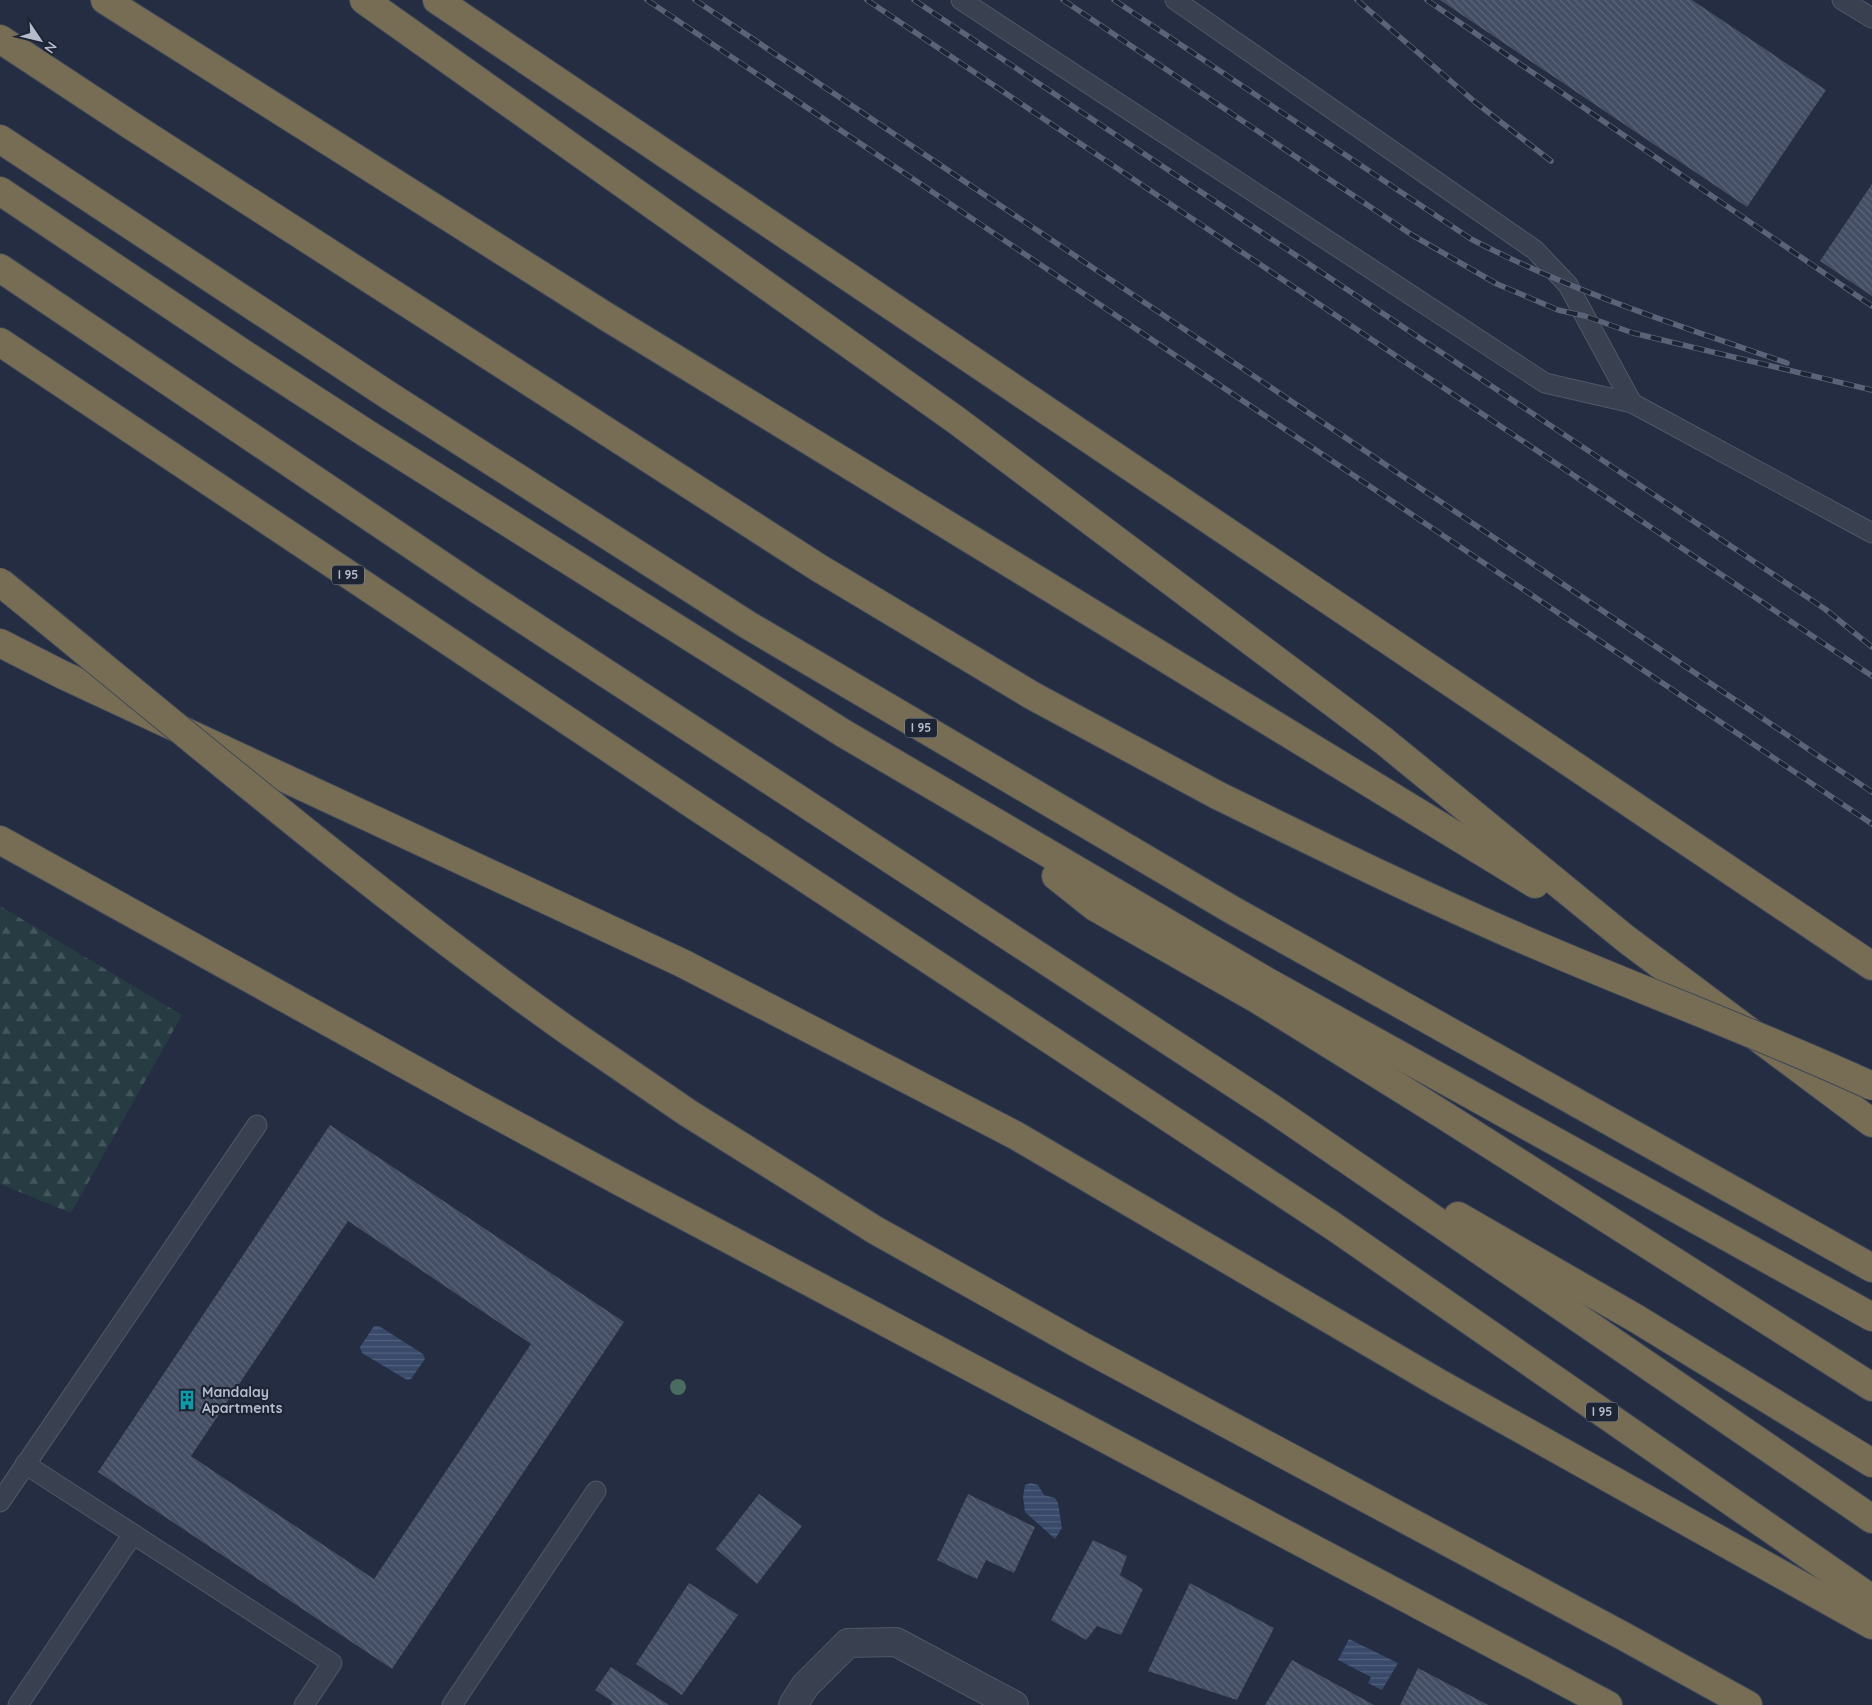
<svg xmlns="http://www.w3.org/2000/svg" width="1872" height="1705" font-family="Quicksand,sans-serif">
	<defs>
		<pattern id="forest-firs" width="22" height="20" patternUnits="userSpaceOnUse" patternTransform="scale(1.25)"><rect width="22" height="20" fill="#263c42"/><path d="M5 1l3.5 6h-7zM16 11l3.5 6h-7z" fill="#43565c"/></pattern>
		<pattern id="water-rules" width="6" height="5" patternUnits="userSpaceOnUse" patternTransform="scale(1.25)"><rect width="6" height="5" fill="#39496a"/><path d="M0 2.5h6" fill="none" stroke="#53617e"/></pattern>
		<pattern id="building-back-hatch" width="6" height="6" patternUnits="userSpaceOnUse" patternTransform="scale(1.25)"><rect width="6" height="6" fill="#434d63"/><path d="M-1 5l2 2M0 0l6 6M5-1l2 2" fill="none" stroke="#5c6578"/></pattern>
	</defs>
	<rect width="100%" height="100%" fill="#242d41"/>
	<!-- forest -->
	<polygon fill="url(#forest-firs)" points="0,906 182,1015 71,1213 0,1184"/>
	<!-- water -->
	<g fill="url(#water-rules)">
		<polygon points="374,1326 379,1326 423,1354 425,1359 411,1379 407,1380 362,1353 360,1347"/>
		<polygon points="1031,1483 1038,1485 1044,1495 1055,1498 1058,1503 1062,1528 1055,1539 1025,1512 1023,1497 1025,1485"/>
		<polygon points="1349,1639 1398,1663 1382,1690 1368,1683 1371,1677 1338,1660"/>
	</g>
	<!-- building -->
	<g fill="url(#building-back-hatch)" fill-rule="evenodd">
		<polygon points="1440,0 1692,0 1826,90 1747,207"/>
		<polygon points="1872,184 1872,296 1820,261"/>
		<path d="M330,1125L624,1322L392,1669L98,1472ZM348,1221L531,1344L374,1579L191,1456Z"/>
		<polygon points="759,1494 802,1526 757,1584 716,1549"/>
		<polygon points="968,1494 1035,1527 1014,1573 986,1560 977,1579 937,1560"/>
		<polygon points="1093,1540 1127,1556 1120,1575 1143,1589 1121,1635 1097,1626 1086,1640 1051,1620"/>
		<polygon points="689,1583 738,1615 682,1695 636,1664"/>
		<polygon points="1190,1583 1274,1628 1237,1700 1148,1671"/>
		<polygon points="1292,1660 1374,1705 1265,1705"/>
		<polygon points="611,1667 669,1705 611,1705 613,1702 595,1690"/>
		<polygon points="1418,1668 1488,1705 1400,1705"/>
	</g>
	<g fill="none" stroke-linecap="round" stroke-linejoin="round">
		<defs>
			<g id="service">
				<polyline points="961,0 1545,383 1632,403 1872,533"/>
				<polyline points="1175,0 1535,250 1568,285 1632,403"/>
				<polyline points="1842,0 1872,18"/>
				<polyline points="25,1464 332,1663 304,1705"/>
				<polyline points="0,1502 257,1125"/>
				<polyline points="18,1705 133,1534"/>
				<polyline points="452,1705 596,1491"/>
			</g>
			<polyline id="minor" points="793,1705 805,1686 848,1643 896,1642 1014,1705"/>
			<g id="motorway">
				<polyline points="105,0 607,317 1535,884"/>
				<polyline points="364,0 956,420 1384,741 1626,939 1872,1123"/>
				<polyline points="437,0 1872,966"/>
				<polyline points="0,39 132,126 819,568 1033,696 1217,795"/>
				<polyline points="0,139 391,397 748,625 1234,911 1872,1268"/>
				<polyline points="0,191 250,358 369,435 843,733 1266,981 1872,1317"/>
				<polyline points="0,268 477,589 1273,1109 1872,1519"/>
				<polyline points="0,342 697,807 1333,1226 1872,1599"/>
				<polyline points="0,643 63,675 682,963 1015,1135 1437,1382 1872,1625"/>
				<polyline points="0,840 471,1101 621,1182 1608,1705"/>
				<polyline points="1056,876 1095,907 1257,999 1442,1114 1872,1387"/>
				<polyline points="571,1033 688,1113 875,1230 1082,1346 1625,1637 1748,1705"/>
				<polyline points="1458,1216 1637,1319 1872,1463"/>
			</g>
		</defs>
		<!-- service casing -->
		<use href="#service" stroke="#505868" stroke-width="21"/>
		<!-- minor casing -->
		<use href="#minor" stroke="#505868" stroke-width="30"/>
		<!-- motorway casing -->
		<use href="#motorway" stroke="#404858" stroke-width="30"/>
		<!-- service -->
		<use href="#service" stroke="#394050" stroke-width="19"/>
		<!-- minor -->
		<use href="#minor" stroke="#394050" stroke-width="28"/>
		<!-- motorway -->
		<use href="#motorway" stroke="#776d55" stroke-width="28"/>
		<defs>
			<g id="rail">
				<polyline points="647,0 1872,824"/>
				<polyline points="695,0 1872,792"/>
				<polyline points="867,0 1872,676"/>
				<polyline points="914,0 1825,609 1872,647"/>
				<polyline points="1063,0 1412,235 1497,284 1558,310 1585,316 1633,333 1872,390"/>
				<path d="M1114,0L1471,239C1572,292 1680,326 1787,363"/>
				<polyline points="1357,0 1475,102 1551,161"/>
				<polyline points="1427,0 1872,306"/>
			</g>
		</defs>
		<!-- rail casing -->
		<use href="#rail" stroke="#5a6377" stroke-width="5.5"/>
		<!-- rail -->
		<use href="#rail" stroke="#1d2535" stroke-width="4" stroke-dasharray="11" stroke-linecap="butt"/>
		<defs>
			<g id="motorway-bridge">
				<path d="M0,582C188,735 373,893 571,1033"/>
				<path d="M1217,795C1329,850 1441,905 1555,953C1661,998 1768,1038 1872,1086"/>
			</g>
		</defs>
		<!-- motorway-bridge casing -->
		<use href="#motorway-bridge" stroke="#404858" stroke-width="30" stroke-linecap="butt"/>
		<!-- motorway-bridge -->
		<use href="#motorway-bridge" stroke="#776d55" stroke-width="28"/>
	</g>
	<!-- trees -->
	<circle fill="#4b6b61" cx="678" cy="1387" r="8"/>
	<!-- icons -->
	<defs>
		<symbol id="building-bare" viewBox="-9 -9 18 18"><path d="M-4-6H4V6H1V3H-1V6H-4ZM-2.5-4.3h1.7v1.8h-1.7ZM.8-4.3h1.7v1.8H.8ZM-2.5-1h1.7V.8h-1.7ZM.8-1h1.7V.8H.8Z" fill="#0f9aa8" stroke="#1d2535" stroke-width="2.5" paint-order="stroke"/></symbol>
	</defs>
	<g fill-rule="evenodd">
		<use href="#building-bare" x="173" y="1386" width="28" height="28"/>
	</g>
	<g text-anchor="middle" stroke-width="4.5" stroke-linejoin="round" paint-order="stroke">
		<!-- shield labels -->
		<g fill="#1d2535" stroke="#878e9e" stroke-width="1">
			<rect x="332" y="565.5" width="32" height="19" rx="4"/>
			<rect x="905" y="718.5" width="32" height="19" rx="4"/>
			<rect x="1586" y="1402.5" width="32" height="19" rx="4"/>
		</g>
		<g font-size="12" font-weight="bold" fill="#b5bbcb">
			<text x="348" y="579">I 95</text>
			<text x="921" y="732">I 95</text>
			<text x="1602" y="1416">I 95</text>
		</g>
		<!-- poi labels -->
		<g font-size="14" font-weight="bold" fill="#b5bbcb" stroke="#1d2535" text-anchor="start">
			<text x="202" y="1397">Mandalay<tspan x="202" dy="16">Apartments</tspan></text>
		</g>
	</g>
	<!-- north arrow -->
	<g transform="translate(40 40) rotate(125)" stroke="#1d2535" stroke-width="4" paint-order="stroke">
	<path d="M0-4L9 19L0 12L-9 19Z" fill="#b5bbcb"/>
	<text y="-8" font-size="14" font-weight="bold" text-anchor="middle" fill="#b5bbcb">N</text>
	</g>
</svg>
